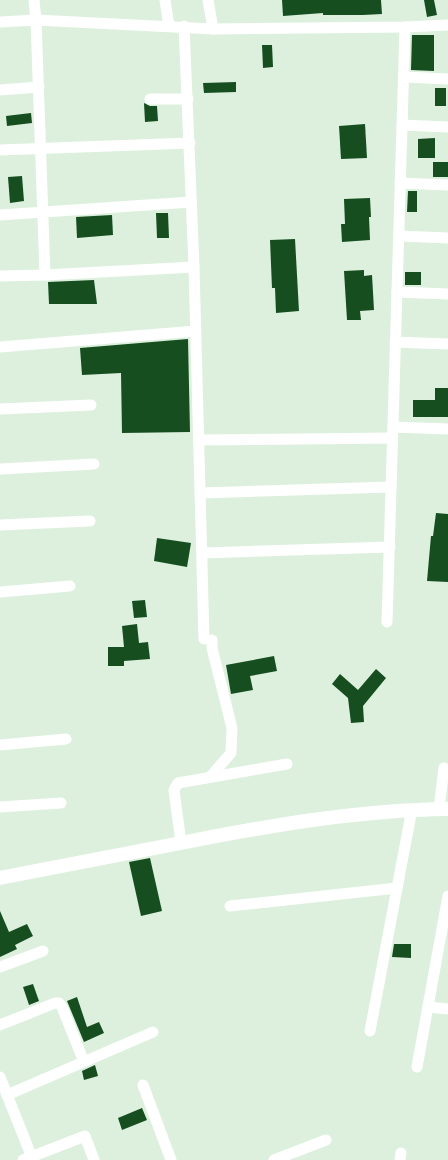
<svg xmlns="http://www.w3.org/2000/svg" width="448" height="1160" font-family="'Times New Roman',serif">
	<rect width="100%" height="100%" fill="#dcf0dd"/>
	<!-- building -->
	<g fill="#164e20">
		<polygon points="282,0 381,0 382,14 363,15 323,15 323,13 283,16"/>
		<polygon points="424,0 434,0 437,15 427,17"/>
		<polygon points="412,35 434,35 434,71 411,70"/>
		<polygon points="262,45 272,45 273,67 263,68"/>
		<polygon points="236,82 236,92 204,93 203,83"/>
		<rect x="435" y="88" width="11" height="18"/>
		<polygon points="144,103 150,106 157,106 158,121 145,122"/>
		<polygon points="31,113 32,123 7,126 6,116"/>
		<polygon points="365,124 367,158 341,159 339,126"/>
		<polygon points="435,138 435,158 418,158 418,139"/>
		<rect x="433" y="162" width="15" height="15"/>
		<polygon points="22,176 24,201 10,203 8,177"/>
		<polygon points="408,191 417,191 417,212 407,212"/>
		<polygon points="370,198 371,217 369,217 370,240 342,242 341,224 345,224 344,199"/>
		<polygon points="156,213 168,213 169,238 157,238"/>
		<polygon points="112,215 113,235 77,238 76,217"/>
		<polygon points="295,239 299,311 276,313 275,288 272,288 270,240"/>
		<polygon points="364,270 364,276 372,275 374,310 360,311 361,320 347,320 344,271"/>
		<rect x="405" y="272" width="16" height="13"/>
		<polygon points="94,280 97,304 49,304 48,282"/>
		<polygon points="188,339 190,432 122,433 121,373 82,375 80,348"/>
		<polygon points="435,388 448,388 448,417 413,417 413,400 435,400"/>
		<polygon points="436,513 448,514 448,582 427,581 431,536 433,536"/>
		<polygon points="157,538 191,543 187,567 154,561"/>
		<polygon points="145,600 147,617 134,618 132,601"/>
		<polygon points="137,624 139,643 148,642 150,659 124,661 124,666 108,666 108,647 124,647 122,626"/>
		<polygon points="274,656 277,671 250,676 253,690 231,694 226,665"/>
		<polygon points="376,669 386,678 363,706 364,722 351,723 348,698 332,684 340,674 358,690"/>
		<polygon points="150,858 162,911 141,916 129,862"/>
		<polygon points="0,911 9,932 27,924 33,936 15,945 17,949 0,957"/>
		<polygon points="394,944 411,944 411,958 392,957"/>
		<polygon points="33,984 39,1001 29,1005 23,987"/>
		<polygon points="77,997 87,1027 99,1022 104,1033 84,1042 67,1001"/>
		<polygon points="95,1065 98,1076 84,1080 82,1071"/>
		<polygon points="142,1108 147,1120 122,1130 118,1118"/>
	</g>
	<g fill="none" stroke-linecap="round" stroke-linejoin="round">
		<!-- minor -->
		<g stroke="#fff" stroke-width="11">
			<polyline points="165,0 169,26"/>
			<polyline points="208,0 213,29"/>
			<polyline points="0,22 36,20 213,29 405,27 448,25"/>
			<polyline points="184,26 194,267 204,639"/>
			<polyline points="404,77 448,79"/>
			<polyline points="0,90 39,87"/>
			<polyline points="150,99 188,99"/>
			<polyline points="402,125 448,127"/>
			<polyline points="0,150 190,143"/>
			<polyline points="400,183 448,185"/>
			<polyline points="0,215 191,202"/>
			<polyline points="399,236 448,238"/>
			<polyline points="45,275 194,267"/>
			<polyline points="0,276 45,275 36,20 34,0"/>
			<polyline points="397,292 448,294"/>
			<polyline points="395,342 448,344"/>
			<polyline points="0,347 196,331"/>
			<polyline points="0,409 91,405"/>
			<polyline points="393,427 448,429"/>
			<polyline points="199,440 392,438"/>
			<polyline points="0,469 94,464"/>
			<polyline points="201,493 391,487"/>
			<polyline points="0,525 90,521"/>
			<polyline points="202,553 390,547"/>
			<polyline points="0,592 70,586"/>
			<polyline points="387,622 405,27"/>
			<polyline points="0,745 66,739"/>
			<polyline points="210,777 231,753 232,728 212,648 212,640"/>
			<polyline points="0,807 61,803"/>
			<polyline points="439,809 444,768"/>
			<polyline points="181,843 174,790 178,783 287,764"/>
			<polyline points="230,906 397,888"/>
			<polyline points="0,967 43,951"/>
			<polyline points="428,1007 448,1009"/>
			<polyline points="0,1025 55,1003 59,1003 62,1007 84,1062"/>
			<polyline points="370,1031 412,809"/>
			<polyline points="417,1067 448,896"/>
			<polyline points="0,1077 33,1160"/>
			<polyline points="143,1085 171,1160"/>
			<polyline points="7,1095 153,1032"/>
			<polyline points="23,1160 85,1136 94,1160"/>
			<polyline points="274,1160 326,1140"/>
			<polyline points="400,1160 401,1153"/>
		</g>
		<!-- tertiary -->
		<path stroke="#fff" stroke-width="14" d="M0,878C62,866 124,854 186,842C272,825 360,810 448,809"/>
	</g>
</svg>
